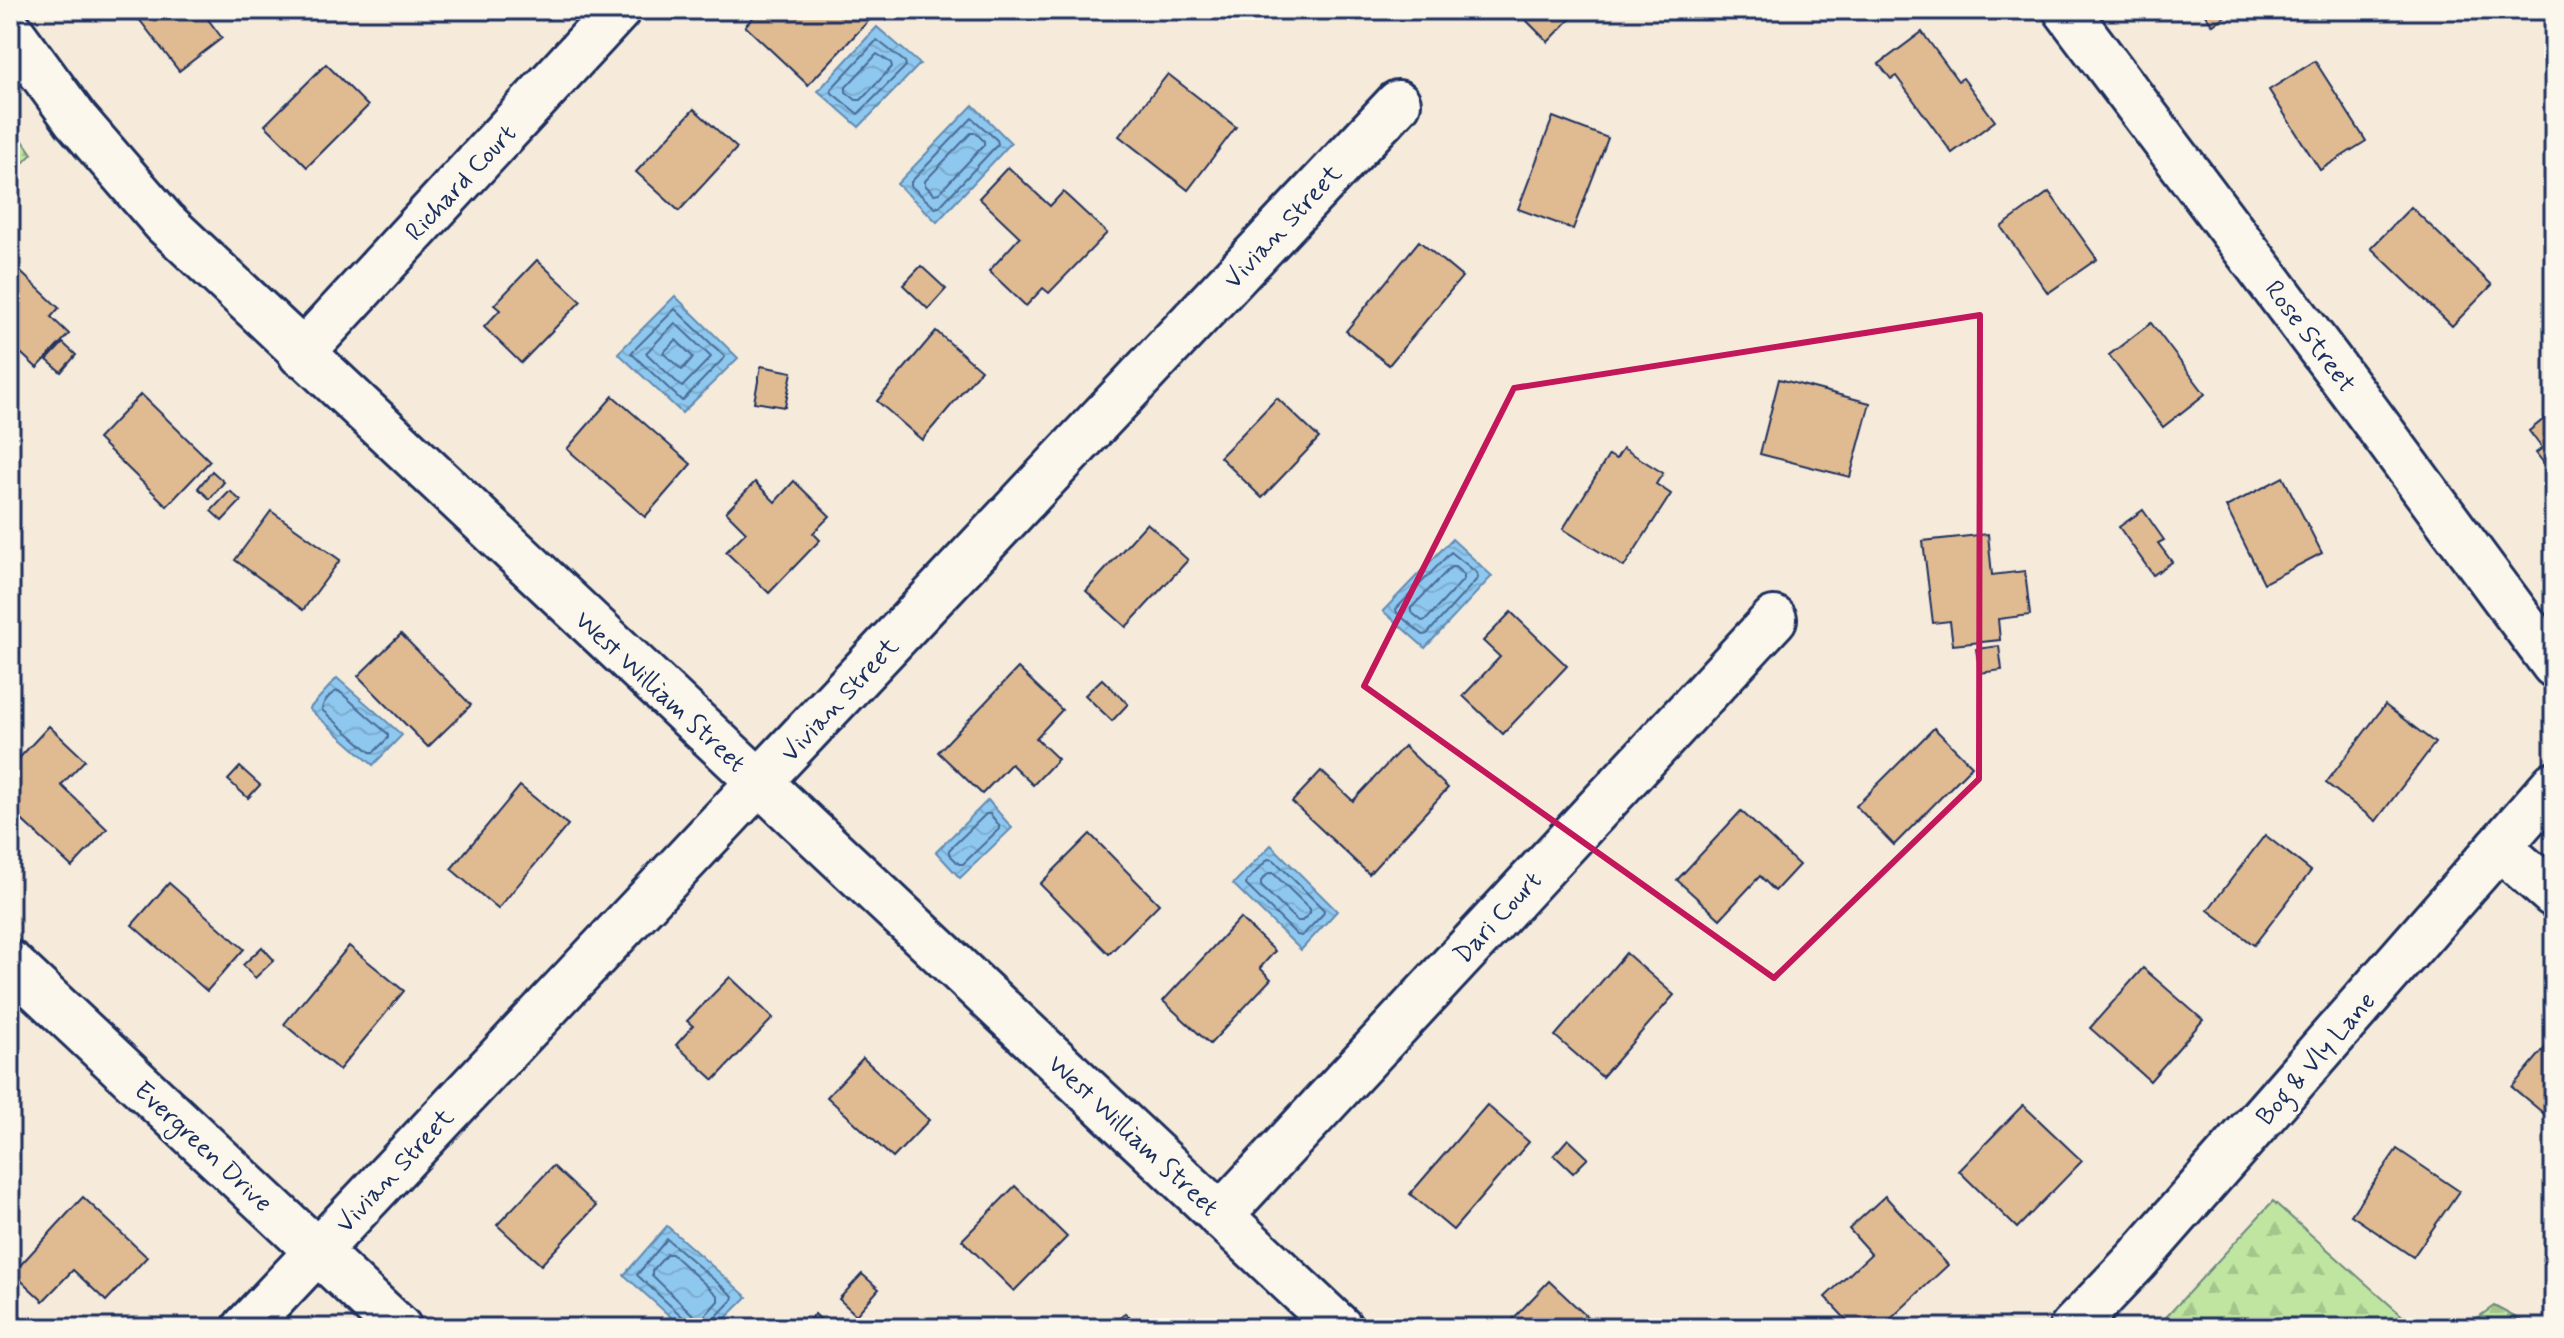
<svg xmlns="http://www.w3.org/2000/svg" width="2564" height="1338" font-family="Mynerve,sans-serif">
	<defs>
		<pattern id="forest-firs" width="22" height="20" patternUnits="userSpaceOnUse" patternTransform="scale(2)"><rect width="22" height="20" fill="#bfe5a0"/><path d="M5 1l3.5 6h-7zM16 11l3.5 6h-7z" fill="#a4c58c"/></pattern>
		<pattern id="water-waves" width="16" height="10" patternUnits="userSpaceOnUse" patternTransform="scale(2)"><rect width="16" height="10" fill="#8fc8ee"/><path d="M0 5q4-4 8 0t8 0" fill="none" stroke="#7bacce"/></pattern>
	</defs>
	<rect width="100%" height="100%" fill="#f6ebda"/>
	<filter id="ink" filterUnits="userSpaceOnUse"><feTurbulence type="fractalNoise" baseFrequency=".0125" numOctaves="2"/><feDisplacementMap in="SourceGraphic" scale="16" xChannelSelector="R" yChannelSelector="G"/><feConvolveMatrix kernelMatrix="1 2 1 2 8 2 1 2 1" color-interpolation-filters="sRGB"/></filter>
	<g filter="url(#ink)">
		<!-- forest -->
		<g fill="url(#forest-firs)" stroke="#6d8a7f" stroke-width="2">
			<polygon points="10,122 32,154 10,176"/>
			<polygon points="2273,1201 2416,1328 2156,1328"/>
			<polygon points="2494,1306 2535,1328 2463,1328"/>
		</g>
		<!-- water -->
		<g fill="url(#water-waves)" stroke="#618bb4" stroke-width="2">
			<polygon points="877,27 920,64 859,127 818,91"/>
			<polygon points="973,105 1011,143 937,222 897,184"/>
			<polygon points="675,296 738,358 682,413 618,353"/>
			<polygon points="1452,539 1492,576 1425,648 1383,611"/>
			<polygon points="337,678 402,735 373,765 309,709"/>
			<polygon points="988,800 1012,828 960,878 936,852"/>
			<polygon points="1271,845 1337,911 1301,950 1233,884"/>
			<polygon points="667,1226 747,1297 716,1328 683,1328 624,1275"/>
		</g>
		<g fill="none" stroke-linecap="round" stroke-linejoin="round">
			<!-- shore -->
			<g stroke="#496c98" stroke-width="2">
				<polygon points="877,40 905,62 906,66 858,114 832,93 831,89"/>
				<polygon points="877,54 891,63 892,67 861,100 856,100 846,92 846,87"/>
				<polygon points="972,118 997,140 998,144 939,207 935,208 911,186 911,182"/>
				<polygon points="971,133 976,133 984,141 984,145 939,193 934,194 925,185 925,181"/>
				<polygon points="675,309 725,357 682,401 631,353"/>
				<polygon points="675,323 711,357 682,387 646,353"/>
				<polygon points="676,340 693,357 682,370 663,353"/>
				<polygon points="1451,552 1477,573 1478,578 1427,634 1423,635 1397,613 1396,609"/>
				<polygon points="1451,567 1455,567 1464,575 1464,579 1426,620 1422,621 1411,612 1411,608"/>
				<path d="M339,691L388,734V738L374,752H370L322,710C322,703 332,691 339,691Z"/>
				<polygon points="986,814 990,814 999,825 999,829 963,864 959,864 949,854 949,850"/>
				<polygon points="1268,859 1274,860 1324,910 1323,914 1302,936 1297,935 1246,885 1247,881"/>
				<polygon points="1269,873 1273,873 1310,909 1310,913 1302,921 1297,921 1261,886 1261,881"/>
				<polygon points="667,1254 672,1254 718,1296 718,1301 702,1319 697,1319 652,1275 652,1271"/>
				<polyline points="688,1328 685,1319 637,1275 667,1239 733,1296 732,1300 713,1320 711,1328"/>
			</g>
		</g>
		<!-- building -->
		<g fill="#e0bb91" stroke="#1b2f5e" stroke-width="2">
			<polygon points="132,10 201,10 222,38 179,71"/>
			<polygon points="760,10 866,10 873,16 808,85 745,26"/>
			<polygon points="1516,10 1579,10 1548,42"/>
			<polygon points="1832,10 1849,10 1836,17"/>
			<polygon points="2202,10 2233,10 2213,25"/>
			<polygon points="1922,32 1958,81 1963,78 1995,121 1952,153 1896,76 1891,79 1879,64"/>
			<polygon points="2315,61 2366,141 2320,170 2269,90"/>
			<polygon points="326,64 368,106 307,167 265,125"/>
			<polygon points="1168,74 1236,127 1188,190 1119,136"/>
			<polygon points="694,109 737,148 679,211 636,172"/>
			<polygon points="1553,117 1608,138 1573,229 1518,209"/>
			<polygon points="1008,167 1050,206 1063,192 1107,233 1049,293 1043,288 1026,306 989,271 1020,237 979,198"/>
			<polygon points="2049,192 2097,259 2048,293 2001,227"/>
			<polygon points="2411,207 2492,285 2452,326 2371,248"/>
			<polygon points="1419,241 1462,277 1389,365 1346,331"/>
			<polygon points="537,260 581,301 521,363 484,327 500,310 494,305"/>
			<polygon points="10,262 59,308 51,317 69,334 37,368 10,343"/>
			<polygon points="921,266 946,289 928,309 903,285"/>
			<polygon points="2151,323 2205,394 2163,427 2109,355"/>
			<polygon points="936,331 981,370 922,440 877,401"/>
			<polygon points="63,343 76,355 61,372 47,360"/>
			<polygon points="761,366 792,372 785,407 754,402"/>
			<polygon points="1779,379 1870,403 1850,477 1760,454"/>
			<polygon points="141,394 210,461 167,506 98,439"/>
			<polygon points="613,396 691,464 645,517 567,449"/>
			<polygon points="1277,398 1319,438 1262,498 1220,457"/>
			<polygon points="2554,411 2554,476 2536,453 2542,448 2529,431"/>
			<polygon points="1623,448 1663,473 1656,484 1671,494 1624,567 1563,529 1609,455 1616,459"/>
			<polygon points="212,471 224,482 210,499 198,488"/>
			<polygon points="2283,477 2322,553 2264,583 2226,507"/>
			<polygon points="794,481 830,516 813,533 820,540 769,593 726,552 746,532 726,512 755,482 775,502"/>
			<polygon points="230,491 241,501 222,521 211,511"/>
			<polygon points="2143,510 2164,540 2158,543 2172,562 2153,575 2119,527"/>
			<polygon points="271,511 340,560 303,610 235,560"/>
			<polygon points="1147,523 1188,560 1126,627 1086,591"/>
			<polygon points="1988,534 1992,575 2025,571 2030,615 1998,619 2000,640 1953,645 1950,621 1933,623 1923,541"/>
			<polygon points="1511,612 1567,666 1503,734 1463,696 1500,657 1483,641"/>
			<polygon points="401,634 471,705 428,747 358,676"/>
			<polygon points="1999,646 2002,670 1980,673 1976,649"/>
			<polygon points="1018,668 1062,710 1036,738 1058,759 1033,785 1011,764 982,794 938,752"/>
			<polygon points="1102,679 1128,704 1112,721 1085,695"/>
			<polygon points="2385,705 2435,743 2376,821 2326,783"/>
			<polygon points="49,726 85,760 61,785 107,829 72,867 10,809 10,768"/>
			<polygon points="1934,728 1972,766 1894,845 1856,806"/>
			<polygon points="1404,746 1448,788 1369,874 1292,802 1321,771 1353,801"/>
			<polygon points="240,767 260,785 248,798 228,780"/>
			<polygon points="520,786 568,825 498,909 451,869"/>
			<polygon points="1741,811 1799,865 1775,891 1760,876 1720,919 1677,880"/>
			<polygon points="1090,834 1159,904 1109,954 1040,884"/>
			<polygon points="2265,835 2311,871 2254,945 2208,910"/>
			<polygon points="169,883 244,949 207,991 132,925"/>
			<polygon points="1240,918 1275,951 1260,968 1271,979 1210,1044 1163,1001"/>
			<polygon points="349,946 404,991 339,1070 284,1024"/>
			<polygon points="262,947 274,960 255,978 243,965"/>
			<polygon points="1626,953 1674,995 1602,1077 1555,1036"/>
			<polygon points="2143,968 2203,1020 2150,1081 2090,1028"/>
			<polygon points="730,977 773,1018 714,1080 676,1045 693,1026 687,1021"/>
			<polygon points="2554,1037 2554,1122 2512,1087"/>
			<polygon points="863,1058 929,1120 893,1158 827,1097"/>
			<polygon points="1487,1105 1529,1142 1453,1230 1410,1194"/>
			<polygon points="2023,1105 2082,1161 2017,1228 1959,1171"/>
			<polygon points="1568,1139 1588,1158 1573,1173 1554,1155"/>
			<polygon points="2397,1149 2459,1191 2413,1257 2351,1215"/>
			<polygon points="553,1166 596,1206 541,1265 497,1225"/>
			<polygon points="1015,1186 1067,1237 1014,1291 962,1240"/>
			<polygon points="1885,1196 1948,1265 1881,1328 1854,1328 1825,1297 1871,1254 1849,1229"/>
			<polygon points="83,1197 147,1257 106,1301 73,1270 43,1301 13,1273"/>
			<polygon points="862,1274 879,1289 856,1315 839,1299"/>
			<polygon points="1549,1281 1599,1328 1516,1328 1510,1322"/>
			<polygon points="1125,1313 1142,1328 1111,1328"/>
			<polygon points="815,1314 829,1328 801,1328"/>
		</g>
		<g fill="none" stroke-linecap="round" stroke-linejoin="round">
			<defs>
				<g id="minor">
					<polyline points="2066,10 2349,387 2554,665"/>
					<polyline points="10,30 76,120 164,222 1340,1328"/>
					<polyline points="301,354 618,10"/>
					<polyline points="2499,847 2554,895"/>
					<polyline points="10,963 399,1328"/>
					<polyline points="1220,1216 1774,619"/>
					<polyline points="245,1328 1398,103"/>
				</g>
				<polyline id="tertiary" points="2072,1328 2136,1261 2554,784"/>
			</defs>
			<!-- minor casing -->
			<use href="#minor" stroke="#1b2f5e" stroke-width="50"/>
			<!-- tertiary casing -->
			<use href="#tertiary" stroke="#1b2f5e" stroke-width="50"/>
			<!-- minor -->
			<use href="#minor" stroke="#fbf7ec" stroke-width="44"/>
			<!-- tertiary -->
			<use href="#tertiary" stroke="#fbf7ec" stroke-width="44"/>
		</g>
	</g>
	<!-- marked area -->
	<path fill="none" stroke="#c2185b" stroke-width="6" stroke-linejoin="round" d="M1980,315L1979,779L1774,978L1364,686L1514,388Z"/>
	<g text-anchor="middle" stroke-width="6" stroke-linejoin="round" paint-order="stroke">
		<!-- street labels -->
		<g font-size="26" fill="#1b2f5e" stroke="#fbf7ec">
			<text transform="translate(460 182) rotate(-47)" y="9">Richard Court</text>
			<text transform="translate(1282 226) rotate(-47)" y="9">Vivian Street</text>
			<text transform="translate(2311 336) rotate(53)" y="9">Rose Street</text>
			<text transform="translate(661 691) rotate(43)" y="9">West William Street</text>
			<text transform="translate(839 699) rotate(-47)" y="9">Vivian Street</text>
			<text transform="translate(1497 917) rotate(-47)" y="9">Dari Court</text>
			<text transform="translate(2315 1058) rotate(-49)" y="9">Bog &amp; Vly Lane</text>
			<text transform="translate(1134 1135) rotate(43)" y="9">West William Street</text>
			<text transform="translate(204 1146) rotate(43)" y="9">Evergreen Drive</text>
			<text transform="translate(394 1170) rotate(-47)" y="9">Vivian Street</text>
		</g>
	</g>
	<!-- margin -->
	<rect width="2564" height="1338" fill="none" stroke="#fbf7ec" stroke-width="40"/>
	<rect x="20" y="20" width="2524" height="1298" fill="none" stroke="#1b2f5e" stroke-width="3" filter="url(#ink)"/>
</svg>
